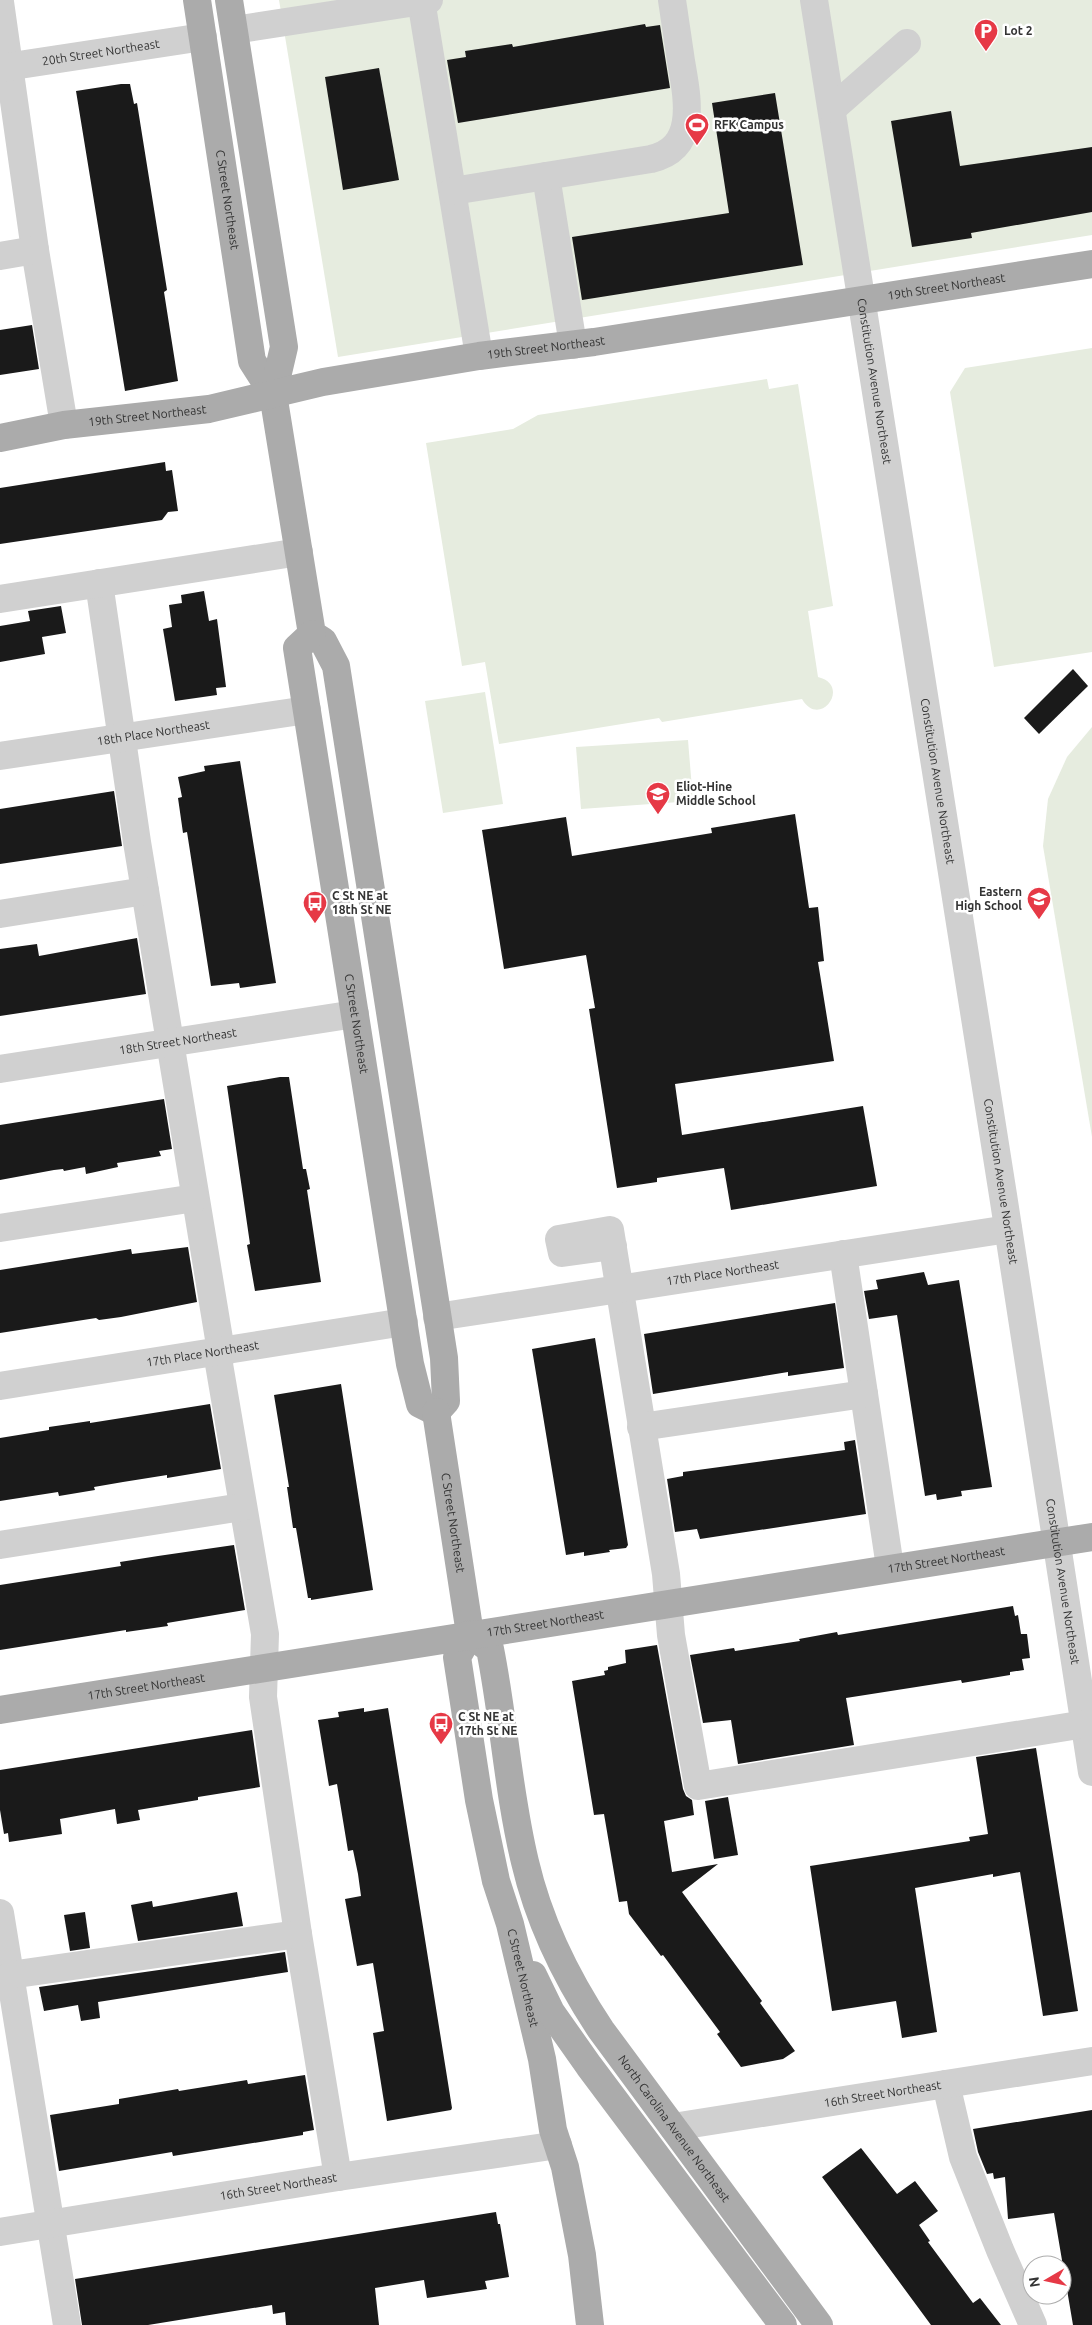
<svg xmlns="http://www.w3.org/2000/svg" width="1092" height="2325" font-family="Ubuntu,sans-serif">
	<rect width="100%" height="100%" fill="#fff"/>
	<!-- green -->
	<g fill="#e6ecdf">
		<polygon points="279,0 1092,0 1092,235 338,357"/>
		<polygon points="1092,348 1092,652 994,667 950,392 965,368"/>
		<path d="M767,379L769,389L798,384L833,606L808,611L818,677C852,685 820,730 802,699L662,722L659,718L499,744L485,662L462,666L426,443L513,429L538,415Z"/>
		<polygon points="485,692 503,804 443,813 425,701"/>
		<polygon points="1092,727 1092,1137 1043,846 1048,799 1067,757"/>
		<polygon points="688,740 693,801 581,809 576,747"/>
	</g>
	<!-- building -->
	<g fill="#1a1a1a">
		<polygon points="645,24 646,27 660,25 670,88 458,123 447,60 466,57 465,51 512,44 513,47"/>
		<polygon points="379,68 399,180 343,190 325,77"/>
		<polygon points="121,84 130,84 134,104 137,103 167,290 164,292 178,381 125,391 76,91"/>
		<polygon points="775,93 803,265 582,300 572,237 729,213 712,103"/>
		<polygon points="951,111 960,166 1092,147 1092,212 971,233 972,238 912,247 891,121"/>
		<polygon points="32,325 39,369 0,375 0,330"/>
		<polygon points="165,462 166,471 172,470 178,511 168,512 162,520 0,544 0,488"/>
		<polygon points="204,591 209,621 217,619 226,687 216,688 217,695 175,701 163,629 172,627 169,605 182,603 181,595"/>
		<polygon points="61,606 66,633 42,637 45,654 0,662 0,626 30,621 28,611"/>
		<polygon points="1073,669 1088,686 1039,734 1024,718"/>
		<polygon points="240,761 276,983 240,988 239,983 211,986 187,832 183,833 178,798 182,797 178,777 205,771 204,766"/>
		<polygon points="114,791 122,846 0,864 0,809"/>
		<polygon points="795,814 809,908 818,907 824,961 818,962 834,1061 675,1084 682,1135 863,1106 877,1186 731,1210 724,1168 657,1178 657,1182 617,1188 589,1009 595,1008 586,955 504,969 482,830 566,817 572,856 712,833 711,828"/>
		<polygon points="137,938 146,994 0,1016 0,949 37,944 39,956"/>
		<polygon points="280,1077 289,1077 303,1169 306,1169 310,1189 307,1190 321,1282 255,1291 247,1245 250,1244 227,1086"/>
		<polygon points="164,1099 172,1149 159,1151 161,1156 117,1163 118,1167 86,1174 85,1167 64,1171 63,1169 54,1170 0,1180 0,1125"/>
		<polygon points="188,1247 197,1302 121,1317 99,1320 96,1318 0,1333 0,1270 131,1249 132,1254"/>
		<polygon points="924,1272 928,1285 959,1280 992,1487 961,1491 962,1496 937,1500 936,1494 925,1496 897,1315 869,1319 864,1291 878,1289 876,1280"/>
		<polygon points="835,1303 844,1368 788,1376 788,1372 653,1394 644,1334"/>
		<polygon points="595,1338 628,1545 626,1548 609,1550 610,1552 584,1556 584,1552 566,1555 532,1349"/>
		<polygon points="341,1384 373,1590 311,1600 311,1598 308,1598 296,1528 293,1528 287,1487 289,1487 274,1395"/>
		<polygon points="210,1404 221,1469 167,1478 167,1475 123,1482 94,1487 95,1490 59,1496 58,1492 0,1501 0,1438 49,1430 49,1427 90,1421 90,1423"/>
		<polygon points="855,1440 866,1514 700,1539 697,1529 675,1532 667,1479 683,1476 683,1472 845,1450 844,1442"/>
		<polygon points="234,1545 245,1610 167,1623 168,1626 126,1632 126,1630 0,1650 0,1585 121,1566 120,1562 158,1556"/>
		<polygon points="1013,1606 1015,1616 1018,1615 1021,1634 1027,1634 1030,1658 1022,1659 1024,1670 1010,1672 1010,1675 962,1683 961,1680 846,1698 854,1745 738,1764 731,1720 703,1723 690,1655 734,1648 735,1651 800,1641 799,1639 837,1632 838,1635"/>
		<polygon points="657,1645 683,1789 686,1796 692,1800 694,1815 664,1821 672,1872 718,1864 682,1892 762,2001 760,2003 795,2051 783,2059 741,2067 717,2034 720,2032 663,1955 661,1956 629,1914 627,1901 619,1902 604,1814 594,1815 572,1681 605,1675 604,1671 608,1670 608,1667 626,1663 625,1650"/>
		<polygon points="364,1708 364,1712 388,1708 452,2108 451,2110 387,2121 373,2033 384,2031 373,1963 357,1966 345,1899 361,1896 358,1874 353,1850 348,1851 337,1784 329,1786 318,1720 339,1717 338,1712"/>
		<polygon points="252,1730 260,1787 198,1797 198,1800 138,1810 140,1820 117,1824 115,1809 60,1819 62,1834 9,1842 8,1833 4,1834 0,1810 0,1770"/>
		<polygon points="1036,1748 1078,2011 1043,2016 1020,1872 993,1877 993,1874 915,1888 937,2032 902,2038 896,2001 832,2011 810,1866 970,1841 969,1837 988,1834 976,1757"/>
		<polygon points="728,1797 738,1855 714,1859 705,1801"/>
		<polygon points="237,1892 243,1926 138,1941 131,1905 152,1901 153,1907"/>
		<polygon points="85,1912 90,1948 70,1951 64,1915"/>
		<polygon points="285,1952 288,1972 98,2002 100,2018 81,2021 78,2005 44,2011 39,1987"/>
		<polygon points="305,2075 314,2130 303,2132 303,2135 173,2156 172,2152 59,2171 50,2115 119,2104 119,2099 178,2089 179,2091 247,2080 248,2084"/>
		<polygon points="1092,2110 1092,2325 1073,2325 1054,2213 1008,2219 1005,2177 994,2179 993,2173 987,2174 978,2152 973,2129"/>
		<polygon points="861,2148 897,2194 915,2181 938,2211 919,2225 930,2241 928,2242 973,2303 980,2298 1001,2325 931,2325 822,2177"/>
		<polygon points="496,2212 498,2224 500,2224 509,2277 485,2281 487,2289 427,2298 424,2280 375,2288 379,2325 286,2325 285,2312 273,2314 272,2305 148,2325 82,2325 75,2279"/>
	</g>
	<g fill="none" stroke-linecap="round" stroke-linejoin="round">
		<!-- minor -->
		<g stroke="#d0d0d0" stroke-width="28">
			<polyline points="421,0 479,356"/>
			<path id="s1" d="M814,0L1003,1195L1092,1772"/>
			<polyline points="0,2 35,250 64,425"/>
			<polyline points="234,30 429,0"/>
			<path id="s2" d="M0,68L203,37"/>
			<polyline points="832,109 907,43"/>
			<polyline points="546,176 573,345"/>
			<path d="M453,191L651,159C699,148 687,97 681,61C678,41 675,20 672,0"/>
			<polyline points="0,256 35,250"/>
			<polyline points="99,583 137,842 221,1351 219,1364 265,1634 263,1697 298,1934 338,2177"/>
			<polyline points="0,599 299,552"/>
			<path id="s3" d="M0,756L307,710"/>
			<polyline points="0,914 145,891"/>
			<path id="s4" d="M0,1069L355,1014"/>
			<polyline points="0,1228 195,1198"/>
			<polyline points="613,1246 562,1253 559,1239 610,1230 666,1574 671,1635 698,1786 1085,1724"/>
			<polyline points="843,1254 890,1567"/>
			<path id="s5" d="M437,1317L1008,1229"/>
			<path id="s6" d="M0,1386L404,1322"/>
			<polyline points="641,1427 864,1394"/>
			<polyline points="0,1545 242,1507"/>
			<polyline points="0,1913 67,2325"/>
			<polyline points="10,1975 298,1934"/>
			<polyline points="946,2084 963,2157 1000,2250 1033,2325"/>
			<path id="s7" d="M673,2127L1092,2061"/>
			<path id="s8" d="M0,2232L338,2177L558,2145"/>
		</g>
		<!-- major -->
		<g stroke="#ababab" stroke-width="28">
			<path id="s9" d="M197,0L252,361L273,394"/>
			<polyline points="229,0 284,347 273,394 312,634 323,641 336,666 444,1358 446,1401 436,1412"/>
			<path id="s10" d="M0,438L64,425L209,409L323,382L479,356L594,342L1092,264"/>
			<path id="s11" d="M312,634L297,648L410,1364L420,1404L436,1412"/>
			<path id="s12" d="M436,1412L470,1634L457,1657L479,1800L496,1881L510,1924L542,2059L553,2130L565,2167L582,2255L590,2325"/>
			<path id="s13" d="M470,1634L490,1649C504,1719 508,1792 525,1862C539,1922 567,1979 601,2030L819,2325"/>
			<path id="s14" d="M0,1710L1092,1537"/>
			<polyline points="533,1975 551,2012 589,2066 783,2325"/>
		</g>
	</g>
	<!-- icons -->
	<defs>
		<symbol id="parking-pin" viewBox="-11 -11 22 30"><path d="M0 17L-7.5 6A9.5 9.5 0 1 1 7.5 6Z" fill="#e63946" stroke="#fff"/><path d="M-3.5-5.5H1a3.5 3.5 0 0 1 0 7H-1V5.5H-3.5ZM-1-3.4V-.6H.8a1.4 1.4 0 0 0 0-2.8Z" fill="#fff"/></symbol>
		<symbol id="stadium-pin" viewBox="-11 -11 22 30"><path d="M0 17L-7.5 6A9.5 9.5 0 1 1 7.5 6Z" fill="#e63946" stroke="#fff"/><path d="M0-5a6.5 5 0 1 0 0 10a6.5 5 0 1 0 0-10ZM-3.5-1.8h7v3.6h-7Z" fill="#fff"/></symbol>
		<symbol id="school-pin" viewBox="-11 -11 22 30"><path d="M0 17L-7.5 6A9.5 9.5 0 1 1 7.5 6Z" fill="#e63946" stroke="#fff"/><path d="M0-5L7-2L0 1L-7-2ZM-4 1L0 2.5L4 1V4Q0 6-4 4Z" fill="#fff"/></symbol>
		<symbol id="bus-pin" viewBox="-11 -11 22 30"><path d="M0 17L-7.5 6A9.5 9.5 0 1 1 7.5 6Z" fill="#e63946" stroke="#fff"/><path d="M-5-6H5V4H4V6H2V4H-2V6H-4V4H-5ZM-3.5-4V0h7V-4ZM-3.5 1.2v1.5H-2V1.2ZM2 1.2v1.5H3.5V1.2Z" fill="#fff"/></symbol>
	</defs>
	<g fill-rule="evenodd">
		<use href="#parking-pin" x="972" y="17" width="28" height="38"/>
		<use href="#stadium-pin" x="683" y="111" width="28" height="38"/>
		<use href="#school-pin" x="644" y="780" width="28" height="38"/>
		<use href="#school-pin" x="1025" y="885" width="28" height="38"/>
		<use href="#bus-pin" x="301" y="889" width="28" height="38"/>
		<use href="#bus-pin" x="427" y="1710" width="28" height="38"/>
	</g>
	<g text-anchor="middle" stroke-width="5" stroke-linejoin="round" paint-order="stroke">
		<!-- poi labels -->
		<g font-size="12" font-weight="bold" fill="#333" stroke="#fff" text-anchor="start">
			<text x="1004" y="35">Lot 2</text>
			<text x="714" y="129">RFK Campus</text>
			<text x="676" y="791">Eliot-Hine<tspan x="676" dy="14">Middle School</tspan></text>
			<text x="1022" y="896" text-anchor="end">Eastern<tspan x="1022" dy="14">High School</tspan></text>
			<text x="332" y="900">C St NE at<tspan x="332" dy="14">18th St NE</tspan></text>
			<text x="458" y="1721">C St NE at<tspan x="458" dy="14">17th St NE</tspan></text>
		</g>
		<!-- street labels -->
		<g font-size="12" fill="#333" stroke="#fff">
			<text dy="4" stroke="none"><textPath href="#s2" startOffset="102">20th Street Northeast</textPath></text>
			<text dy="4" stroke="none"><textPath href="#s9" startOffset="202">C Street Northeast</textPath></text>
			<text dy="4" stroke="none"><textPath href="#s10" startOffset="959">19th Street Northeast</textPath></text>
			<text dy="4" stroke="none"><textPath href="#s10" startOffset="554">19th Street Northeast</textPath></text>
			<text dy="4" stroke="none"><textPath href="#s1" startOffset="386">Constitution Avenue Northeast</textPath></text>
			<text dy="4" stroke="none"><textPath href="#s10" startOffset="149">19th Street Northeast</textPath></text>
			<text dy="4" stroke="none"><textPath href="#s3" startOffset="155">18th Place Northeast</textPath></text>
			<text dy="4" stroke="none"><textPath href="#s1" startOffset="791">Constitution Avenue Northeast</textPath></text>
			<text dy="4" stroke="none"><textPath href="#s11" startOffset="401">C Street Northeast</textPath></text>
			<text dy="4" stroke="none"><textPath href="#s4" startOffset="180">18th Street Northeast</textPath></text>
			<text dy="4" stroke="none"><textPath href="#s1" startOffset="1196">Constitution Avenue Northeast</textPath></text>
			<text dy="4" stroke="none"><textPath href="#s5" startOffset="289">17th Place Northeast</textPath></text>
			<text dy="4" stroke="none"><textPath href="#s6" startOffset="205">17th Place Northeast</textPath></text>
			<text dy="4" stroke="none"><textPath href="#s12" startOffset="112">C Street Northeast</textPath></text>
			<text dy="4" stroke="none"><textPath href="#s14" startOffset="958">17th Street Northeast</textPath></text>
			<text dy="4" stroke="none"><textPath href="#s1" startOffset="1601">Constitution Avenue Northeast</textPath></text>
			<text dy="4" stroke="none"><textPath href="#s14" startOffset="552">17th Street Northeast</textPath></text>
			<text dy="4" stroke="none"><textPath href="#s14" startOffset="148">17th Street Northeast</textPath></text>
			<text dy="4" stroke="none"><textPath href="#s12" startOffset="579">C Street Northeast</textPath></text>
			<text dy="4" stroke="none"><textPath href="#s7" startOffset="212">16th Street Northeast</textPath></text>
			<text dy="4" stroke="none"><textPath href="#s13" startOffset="549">North Carolina Avenue Northeast</textPath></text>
			<text dy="4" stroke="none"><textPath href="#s8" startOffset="282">16th Street Northeast</textPath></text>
		</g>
	</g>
	<!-- north arrow -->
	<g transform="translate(1047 2280) rotate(261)"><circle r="24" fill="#ffffff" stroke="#adadad"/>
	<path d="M0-4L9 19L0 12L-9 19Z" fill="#e63946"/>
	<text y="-8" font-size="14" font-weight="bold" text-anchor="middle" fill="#333333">N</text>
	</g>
</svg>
